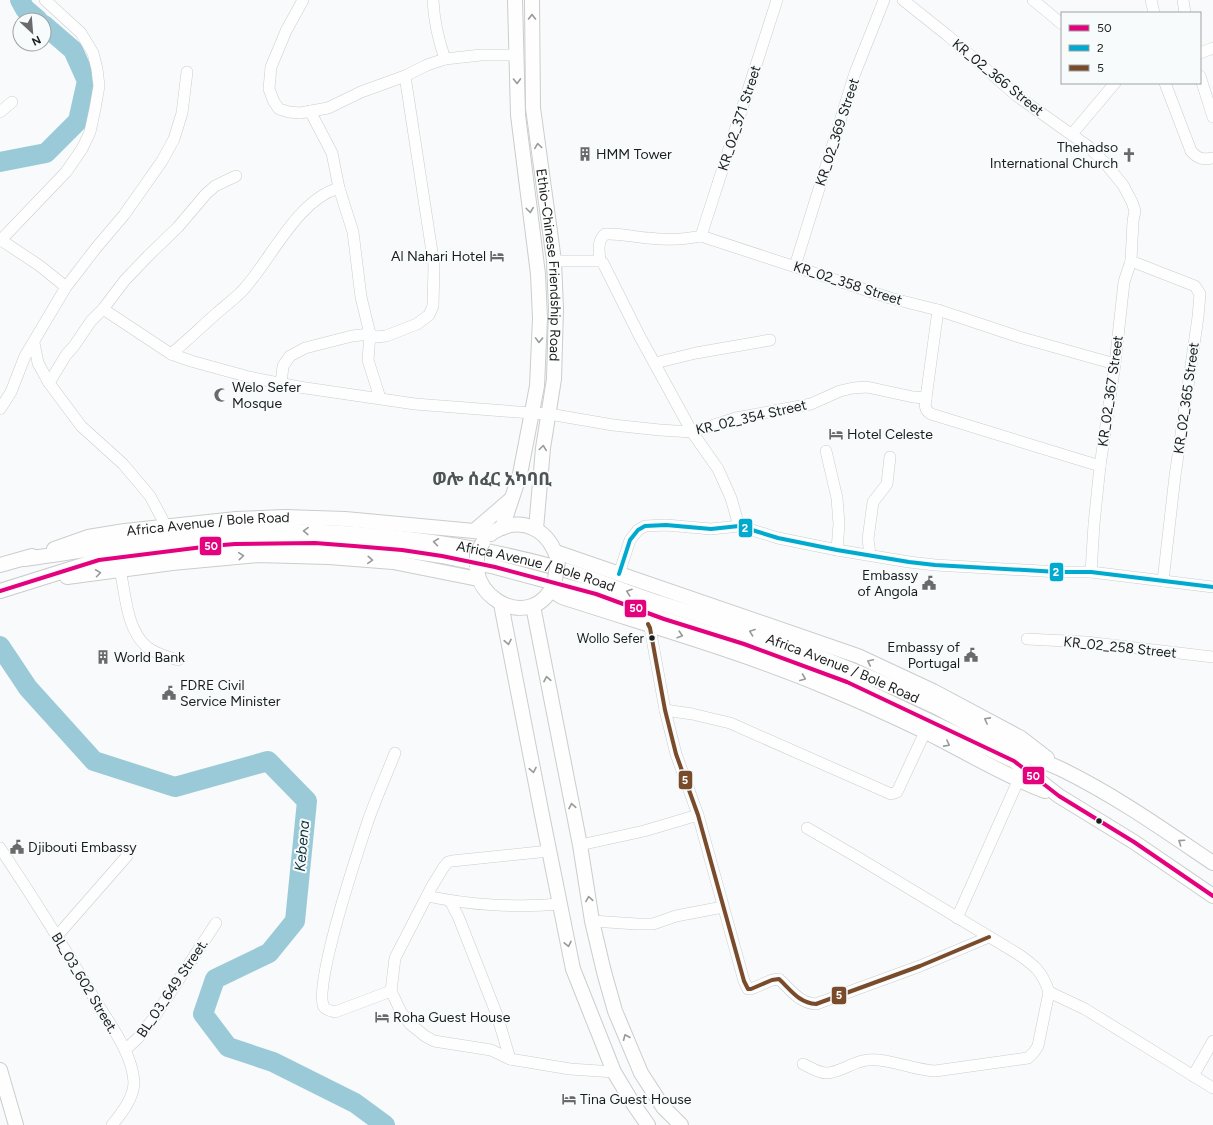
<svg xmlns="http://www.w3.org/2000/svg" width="1213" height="1125" font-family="Figtree,'Noto Sans Ethiopic',sans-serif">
	<rect width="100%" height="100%" fill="#f8fafb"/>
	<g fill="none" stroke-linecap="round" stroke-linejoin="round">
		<!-- river -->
		<g stroke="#9acad7" stroke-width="20">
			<polyline points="20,0 25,9 38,20"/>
			<polyline points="0,162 46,153 78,121 87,81 73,50 44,25"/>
			<polyline points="0,646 28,688 94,761 175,787 268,761 307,801 295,921 269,953 215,979 203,1014 228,1047 273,1062 355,1103 385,1125"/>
		</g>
		<defs>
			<g id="minor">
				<polyline points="303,0 286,31 271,67 269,89 274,102 279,109 289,112 300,113 328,108 361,92 405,76 427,65 445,59 481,55 517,55"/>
				<path d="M433,0C434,21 438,39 445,59"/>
				<polyline points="903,0 947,35 1017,96 1089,147 1105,163 1123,185 1132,202 1135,211 1133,221 1131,261 1124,282 1115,364 1100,466 1094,524 1091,572"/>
				<polyline points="1033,0 1062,24"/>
				<polyline points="1151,0 1154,13"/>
				<polyline points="1183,0 1185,13"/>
				<polyline points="1200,53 1213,48"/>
				<polyline points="1200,76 1213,117"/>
				<path d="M1165,83L1191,151C1198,159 1203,160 1213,158"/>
				<polyline points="310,111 332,153 339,188 353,232 361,297 370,334 368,360 380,398"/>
				<polyline points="0,112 12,102"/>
				<polyline points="1072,134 1115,83"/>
				<polyline points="701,236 777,0"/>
				<polyline points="1,240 40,266 66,287"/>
				<polyline points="0,241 66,172 82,149 90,132 95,109 99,86 97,69 93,53 81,33 45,0"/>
				<polyline points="554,261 600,261 603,263 639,335 692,432 718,469 731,498 739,526"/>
				<path d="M600,261C599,251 597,241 605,234C620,233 634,237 648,238C666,240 683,240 701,236L890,298L938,310L1019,337L1115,364"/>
				<polyline points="1131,261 1195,286 1200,294 1198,317 1175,476 1163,581"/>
				<polyline points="795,266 855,73 884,0"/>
				<polyline points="103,309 171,354 191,361 249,377 299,387 415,404 531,413 549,414 613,425 660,430 692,432 736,418 811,404 840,391 853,388 867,387 913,397 926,398"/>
				<path d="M938,310L926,398C925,405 924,410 931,414L1100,466"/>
				<polyline points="34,343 38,363 49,383 81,426 123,464 150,496 166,526"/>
				<path d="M171,354C187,341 201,327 217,313C226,305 236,298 244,289C271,259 298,199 339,188"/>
				<polyline points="655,363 696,353 770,340"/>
				<polyline points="49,383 66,355 74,346 91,321 103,309 125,280 148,256 178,227 206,194 215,186 236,176"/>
				<polyline points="281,384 283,366 290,356 305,348 352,336 370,334 376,337 386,336 417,324 429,315 433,306 434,265 405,76"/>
				<polyline points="0,409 11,392 25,356 66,287 96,248 124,215 162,161 174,139 182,113 187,72"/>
				<polyline points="826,451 837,498 839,524 837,550"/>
				<polyline points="870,555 868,539 873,502 887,484 890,457"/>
				<path d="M120,570C126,595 126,629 147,647C156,654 168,657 178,660"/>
				<polyline points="619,574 630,540 638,530 645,526 666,525 711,529 739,526 778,538 837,550 909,562 935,565 1058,572 1091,572 1213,587"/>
				<path d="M648,624L650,628L665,710L676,754L698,815L744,981L748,989H751L772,980L779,979C791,990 799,1003 816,1004L920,966L989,937"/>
				<polyline points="1027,639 1086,642 1213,657"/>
				<polyline points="665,710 692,714 730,723 891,794 897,792 898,790 925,732"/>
				<path d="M807,828L857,857L1018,954C1035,966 1042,971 1049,992L1085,1009L1213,1088"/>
				<polyline points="580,845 644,831 698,815"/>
				<path d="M0,848C33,897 64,947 94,998C109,1023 132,1052 134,1082C134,1098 121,1114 112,1125"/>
				<polyline points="549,851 452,861 448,862 443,868 431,888 395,958 391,991 401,1012 410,1024 425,1036 434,1041 491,1050 510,1059 570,1069 614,1072"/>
				<path d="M427,896C468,905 518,908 560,904"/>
				<polyline points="450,901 458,916 497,1015 510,1059"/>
				<polyline points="957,918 1018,781"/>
				<polyline points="592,921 637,924 653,924 676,916 723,907"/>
				<polyline points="57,936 127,856"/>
				<path d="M391,991L335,1012C331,1011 326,1010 324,1007C312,988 359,848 368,821C376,798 386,776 395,753"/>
				<polyline points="125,1050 138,1038 153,1019 216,923"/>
				<path d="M803,1064C810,1067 818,1073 826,1073C840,1073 853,1061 868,1060C889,1058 913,1070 935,1071L1028,1058L1034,1052L1038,1046L1049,992"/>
				<polyline points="1193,1076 1213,1041"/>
			</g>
			<g id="major">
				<path id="s1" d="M532,0L533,108L554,261L556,309L554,379L543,448L536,529"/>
				<polyline points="502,528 520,474 537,386 540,318 538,274 518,115 515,0"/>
				<polyline points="474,531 510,500"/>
				<path d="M495,531C524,515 550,531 558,561"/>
				<path id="s2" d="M54,549L88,537L125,531L236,519L285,517L345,519L474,531L491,534"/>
				<polyline points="556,552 858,656 933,691 1021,738 1047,758"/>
				<path id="s3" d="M25,559C115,547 204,528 295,531C384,533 472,544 558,568C594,578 629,594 666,605C758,633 851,666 938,708C955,717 972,726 988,735C997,740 1006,746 1016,751C1031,758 1047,762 1063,770C1116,796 1164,830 1213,863"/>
				<polyline points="0,565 32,556"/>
				<path d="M477,571C481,595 508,614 532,606C542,603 550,593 554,585"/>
				<polyline points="67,577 172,563 257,555 329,557 393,562 478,579"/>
				<path d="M551,590L562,597C651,626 740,651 826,687C860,701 893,716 926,732C966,752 1003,775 1045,791"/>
				<polyline points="0,591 99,560 211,546 235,544 315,543 354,546 402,550 442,556 495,567 596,594 664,619 744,644 847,682 1014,761 1059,796 1134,842 1213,896"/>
				<polyline points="501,604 542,815 573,969 614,1072 632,1102 648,1125"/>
				<polyline points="533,606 580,845 592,921 604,972 615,1011 641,1073 663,1107 681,1125"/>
				<polyline points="0,1070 16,1125"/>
			</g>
		</defs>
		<!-- minor casing -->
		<use href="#minor" stroke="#cbcdcd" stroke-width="12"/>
		<!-- major casing -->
		<use href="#major" stroke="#cbcdcd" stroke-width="16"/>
		<!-- minor -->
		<use href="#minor" stroke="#fefefe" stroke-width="11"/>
		<!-- major -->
		<use href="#major" stroke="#fefefe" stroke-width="14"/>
		<defs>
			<g id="major-bridge">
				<polyline points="477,567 477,553 483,542"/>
				<polyline points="554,585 558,561"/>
			</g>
		</defs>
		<!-- major-bridge casing -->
		<use href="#major-bridge" stroke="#cbcdcd" stroke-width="16" stroke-linecap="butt"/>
		<!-- major-bridge -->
		<use href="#major-bridge" stroke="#fefefe" stroke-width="14"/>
		<defs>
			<polyline id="bus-1" points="0,591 99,560 211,546 235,544 315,543 354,546 402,550 442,556 495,567 596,594 664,619 744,644 847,682 1014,761 1059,796 1134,842 1213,896"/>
			<polyline id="bus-2" points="619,574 630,540 638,530 645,526 666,525 711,529 739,526 778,538 837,550 909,562 935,565 1058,572 1091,572 1213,587"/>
			<path id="bus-3" d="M648,624L650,628L665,710L676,754L698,815L744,981L748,989H751L772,980L779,979C791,990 799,1003 816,1004L920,966L989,937"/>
		</defs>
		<!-- bus-1 casing -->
		<use href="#bus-1" stroke="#f7fbfc" stroke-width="7"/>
		<!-- bus-2 casing -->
		<use href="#bus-2" stroke="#f7fbfc" stroke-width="7"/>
		<!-- bus-3 casing -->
		<use href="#bus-3" stroke="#f7fbfc" stroke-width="7"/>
		<!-- bus-1 -->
		<use href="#bus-1" stroke="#e5007d" stroke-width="4"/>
		<!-- bus-2 -->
		<use href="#bus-2" stroke="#00a9ce" stroke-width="4"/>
		<!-- bus-3 -->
		<use href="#bus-3" stroke="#7a4b2a" stroke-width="4"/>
	</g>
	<!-- one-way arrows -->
	<defs><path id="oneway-chevron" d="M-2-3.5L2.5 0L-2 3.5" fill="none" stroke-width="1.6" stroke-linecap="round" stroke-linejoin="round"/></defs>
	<g stroke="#989999">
		<use href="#oneway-chevron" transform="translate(532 17) rotate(-90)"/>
		<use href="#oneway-chevron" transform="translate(517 81) rotate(89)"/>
		<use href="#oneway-chevron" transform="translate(538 146) rotate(-98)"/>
		<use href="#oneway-chevron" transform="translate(530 210) rotate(83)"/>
		<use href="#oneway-chevron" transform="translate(539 340) rotate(92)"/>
		<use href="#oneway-chevron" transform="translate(543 448) rotate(-82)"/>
		<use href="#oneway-chevron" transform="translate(306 531) rotate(-178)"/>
		<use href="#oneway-chevron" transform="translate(436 542) rotate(-172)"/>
		<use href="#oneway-chevron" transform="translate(241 556) rotate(-5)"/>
		<use href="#oneway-chevron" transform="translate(370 560) rotate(4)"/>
		<use href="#oneway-chevron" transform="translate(98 573) rotate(-8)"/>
		<use href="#oneway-chevron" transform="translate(629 592) rotate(-161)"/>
		<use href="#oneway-chevron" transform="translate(752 632) rotate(-160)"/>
		<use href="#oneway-chevron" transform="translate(680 635) rotate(17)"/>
		<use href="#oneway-chevron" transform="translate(508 642) rotate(79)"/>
		<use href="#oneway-chevron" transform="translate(870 662) rotate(-155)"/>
		<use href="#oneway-chevron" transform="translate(803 678) rotate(22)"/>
		<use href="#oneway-chevron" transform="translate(547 679) rotate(-101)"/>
		<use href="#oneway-chevron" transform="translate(987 720) rotate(-152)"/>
		<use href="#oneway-chevron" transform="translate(947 744) rotate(28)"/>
		<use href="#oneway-chevron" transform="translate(533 770) rotate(79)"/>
		<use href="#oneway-chevron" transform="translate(572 806) rotate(-101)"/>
		<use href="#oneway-chevron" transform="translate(1181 842) rotate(-146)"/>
		<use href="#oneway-chevron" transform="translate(589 899) rotate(-99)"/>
		<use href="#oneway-chevron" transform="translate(568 944) rotate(78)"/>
		<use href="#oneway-chevron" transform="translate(626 1037) rotate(-113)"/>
	</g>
	<!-- icons -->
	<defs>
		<symbol id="building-bare" viewBox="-9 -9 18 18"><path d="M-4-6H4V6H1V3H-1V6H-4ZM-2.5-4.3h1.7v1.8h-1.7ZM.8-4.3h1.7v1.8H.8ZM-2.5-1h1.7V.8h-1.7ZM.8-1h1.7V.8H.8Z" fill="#686a6b" stroke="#f7fbfc" stroke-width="2.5" paint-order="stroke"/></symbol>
		<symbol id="church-bare" viewBox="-9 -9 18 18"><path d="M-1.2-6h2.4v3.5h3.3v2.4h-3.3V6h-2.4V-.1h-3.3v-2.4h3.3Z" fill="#686a6b" stroke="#f7fbfc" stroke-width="2.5" paint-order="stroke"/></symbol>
		<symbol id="hotel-bare" viewBox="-9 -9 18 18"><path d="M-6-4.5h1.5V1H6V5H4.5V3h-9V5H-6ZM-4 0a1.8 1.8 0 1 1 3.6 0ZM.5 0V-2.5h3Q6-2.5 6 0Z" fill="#686a6b" stroke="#f7fbfc" stroke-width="2.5" paint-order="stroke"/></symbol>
		<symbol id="mosque-bare" viewBox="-9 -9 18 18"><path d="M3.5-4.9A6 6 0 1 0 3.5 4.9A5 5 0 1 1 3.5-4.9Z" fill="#686a6b" stroke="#f7fbfc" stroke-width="2.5" paint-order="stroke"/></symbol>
		<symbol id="civic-bare" viewBox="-9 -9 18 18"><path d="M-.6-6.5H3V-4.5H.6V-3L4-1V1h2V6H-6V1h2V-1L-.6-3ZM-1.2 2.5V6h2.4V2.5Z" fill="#686a6b" stroke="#f7fbfc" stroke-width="2.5" paint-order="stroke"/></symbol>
	</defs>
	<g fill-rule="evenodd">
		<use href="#building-bare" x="575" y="144" width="20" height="20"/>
		<use href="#church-bare" x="1119" y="145" width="20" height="20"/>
		<use href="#hotel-bare" x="487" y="246" width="20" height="20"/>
		<use href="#mosque-bare" x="211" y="385" width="20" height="20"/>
		<use href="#hotel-bare" x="826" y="424" width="20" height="20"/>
		<use href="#civic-bare" x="919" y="573" width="20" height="20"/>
		<use href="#civic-bare" x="961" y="645" width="20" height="20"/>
		<use href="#building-bare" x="93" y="647" width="20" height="20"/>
		<use href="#civic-bare" x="159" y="683" width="20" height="20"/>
		<use href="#civic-bare" x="7" y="837" width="20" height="20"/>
		<use href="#hotel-bare" x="372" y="1007" width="20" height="20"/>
		<use href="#hotel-bare" x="559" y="1089" width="20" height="20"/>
	</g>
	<!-- markers -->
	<g fill="#1b1d1d" stroke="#f7fbfc" stroke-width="1.5">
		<circle cx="652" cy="638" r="3.5"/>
		<circle cx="1099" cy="821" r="3.5"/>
	</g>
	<g text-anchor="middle" stroke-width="4" stroke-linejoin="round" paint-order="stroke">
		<!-- bus labels -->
		<g font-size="13" fill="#1b1d1d" stroke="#f7fbfc" text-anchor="end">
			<text x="644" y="643">Wollo Sefer</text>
		</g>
		<!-- street labels -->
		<g font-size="14" fill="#1b1d1d" stroke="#f7fbfc">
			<text transform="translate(998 77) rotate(39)" y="5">KR_02_366 Street</text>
			<text transform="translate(739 118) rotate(-72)" y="5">KR_02_371 Street</text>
			<text transform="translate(837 132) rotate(-72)" y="5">KR_02_369 Street</text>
			<text dy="5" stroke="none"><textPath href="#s1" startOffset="266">Ethio-Chinese Friendship Road</textPath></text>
			<text transform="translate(848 283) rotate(18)" y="5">KR_02_358 Street</text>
			<text transform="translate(1110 391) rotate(-82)" y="5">KR_02_367 Street</text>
			<text transform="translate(1186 398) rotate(-82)" y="5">KR_02_365 Street</text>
			<text transform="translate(751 417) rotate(-13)" y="5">KR_02_354 Street</text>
			<text dy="5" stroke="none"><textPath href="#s2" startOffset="157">Africa Avenue / Bole Road</textPath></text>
			<text dy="5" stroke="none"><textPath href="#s3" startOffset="516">Africa Avenue / Bole Road</textPath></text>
			<text transform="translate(1120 647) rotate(6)" y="5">KR_02_258 Street</text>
			<text dy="5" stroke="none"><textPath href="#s3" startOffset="840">Africa Avenue / Bole Road</textPath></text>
			<text transform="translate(85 983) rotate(59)" y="5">BL_03_602 Street.</text>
			<text transform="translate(172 988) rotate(-56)" y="5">BL_03_649 Street.</text>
		</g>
		<!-- poi labels -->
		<g font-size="14" fill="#1b1d1d" stroke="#f7fbfc" text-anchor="start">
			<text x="1118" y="152" text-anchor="end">Thehadso<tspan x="1118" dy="16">International Church</tspan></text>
			<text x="596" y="159">HMM Tower</text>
			<text x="486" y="261" text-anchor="end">Al Nahari Hotel</text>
			<text x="232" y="392">Welo Sefer<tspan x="232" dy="16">Mosque</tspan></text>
			<text x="847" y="439">Hotel Celeste</text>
			<text x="918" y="580" text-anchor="end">Embassy<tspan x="918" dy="16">of Angola</tspan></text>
			<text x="960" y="652" text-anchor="end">Embassy of<tspan x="960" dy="16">Portugal</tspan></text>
			<text x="114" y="662">World Bank</text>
			<text x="180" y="690">FDRE Civil<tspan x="180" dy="16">Service Minister</tspan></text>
			<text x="28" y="852">Djibouti Embassy</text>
			<text x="393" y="1022">Roha Guest House</text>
			<text x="580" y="1104">Tina Guest House</text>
		</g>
		<!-- water labels -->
		<g font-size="15" font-style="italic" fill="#10323a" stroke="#f7fbfc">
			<text transform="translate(302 846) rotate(-85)" y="5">Kebena</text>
		</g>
		<!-- district labels -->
		<g font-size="18" font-weight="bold" fill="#4f5354" stroke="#f7fbfc">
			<text x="492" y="485">ወሎ ሰፈር አካባቢ</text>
		</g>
	</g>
	<g stroke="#f7fbfc" stroke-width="1.5">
		<rect x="738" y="518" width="15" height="20" rx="4" fill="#00a9ce"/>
		<rect x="199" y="536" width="23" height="20" rx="4" fill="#e5007d"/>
		<rect x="1049" y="562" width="15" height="20" rx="4" fill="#00a9ce"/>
		<rect x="624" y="599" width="23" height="19" rx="4" fill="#e5007d"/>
		<rect x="1022" y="766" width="23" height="19" rx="4" fill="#e5007d"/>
		<rect x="678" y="770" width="15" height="20" rx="4" fill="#7a4b2a"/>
		<rect x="831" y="986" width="16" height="19" rx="4" fill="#7a4b2a"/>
	</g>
	<g font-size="11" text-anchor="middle" font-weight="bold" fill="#fff">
		<text x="745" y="532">2</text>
		<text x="211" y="550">50</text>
		<text x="1056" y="576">2</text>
		<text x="636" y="612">50</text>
		<text x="1033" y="780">50</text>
		<text x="685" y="784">5</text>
		<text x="839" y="999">5</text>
	</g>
	<!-- legend -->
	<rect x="1061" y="12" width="140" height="72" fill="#f7fbfc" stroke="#9fa2a3"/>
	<rect x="1069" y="25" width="20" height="6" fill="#e5007d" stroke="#9fa2a3"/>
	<text x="1097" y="32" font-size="12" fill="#1b1d1d">50</text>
	<rect x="1069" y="45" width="20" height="6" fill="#00a9ce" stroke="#9fa2a3"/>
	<text x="1097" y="52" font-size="12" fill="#1b1d1d">2</text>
	<rect x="1069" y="65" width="20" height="6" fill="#7a4b2a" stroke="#9fa2a3"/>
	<text x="1097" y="72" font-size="12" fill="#1b1d1d">5</text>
	<!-- north arrow -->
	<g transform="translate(32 32) rotate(154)"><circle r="19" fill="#f7fbfc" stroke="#9fa2a3"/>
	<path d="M0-3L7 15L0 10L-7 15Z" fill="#686a6b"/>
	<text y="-6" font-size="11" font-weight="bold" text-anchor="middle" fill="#1b1d1d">N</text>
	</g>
</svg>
